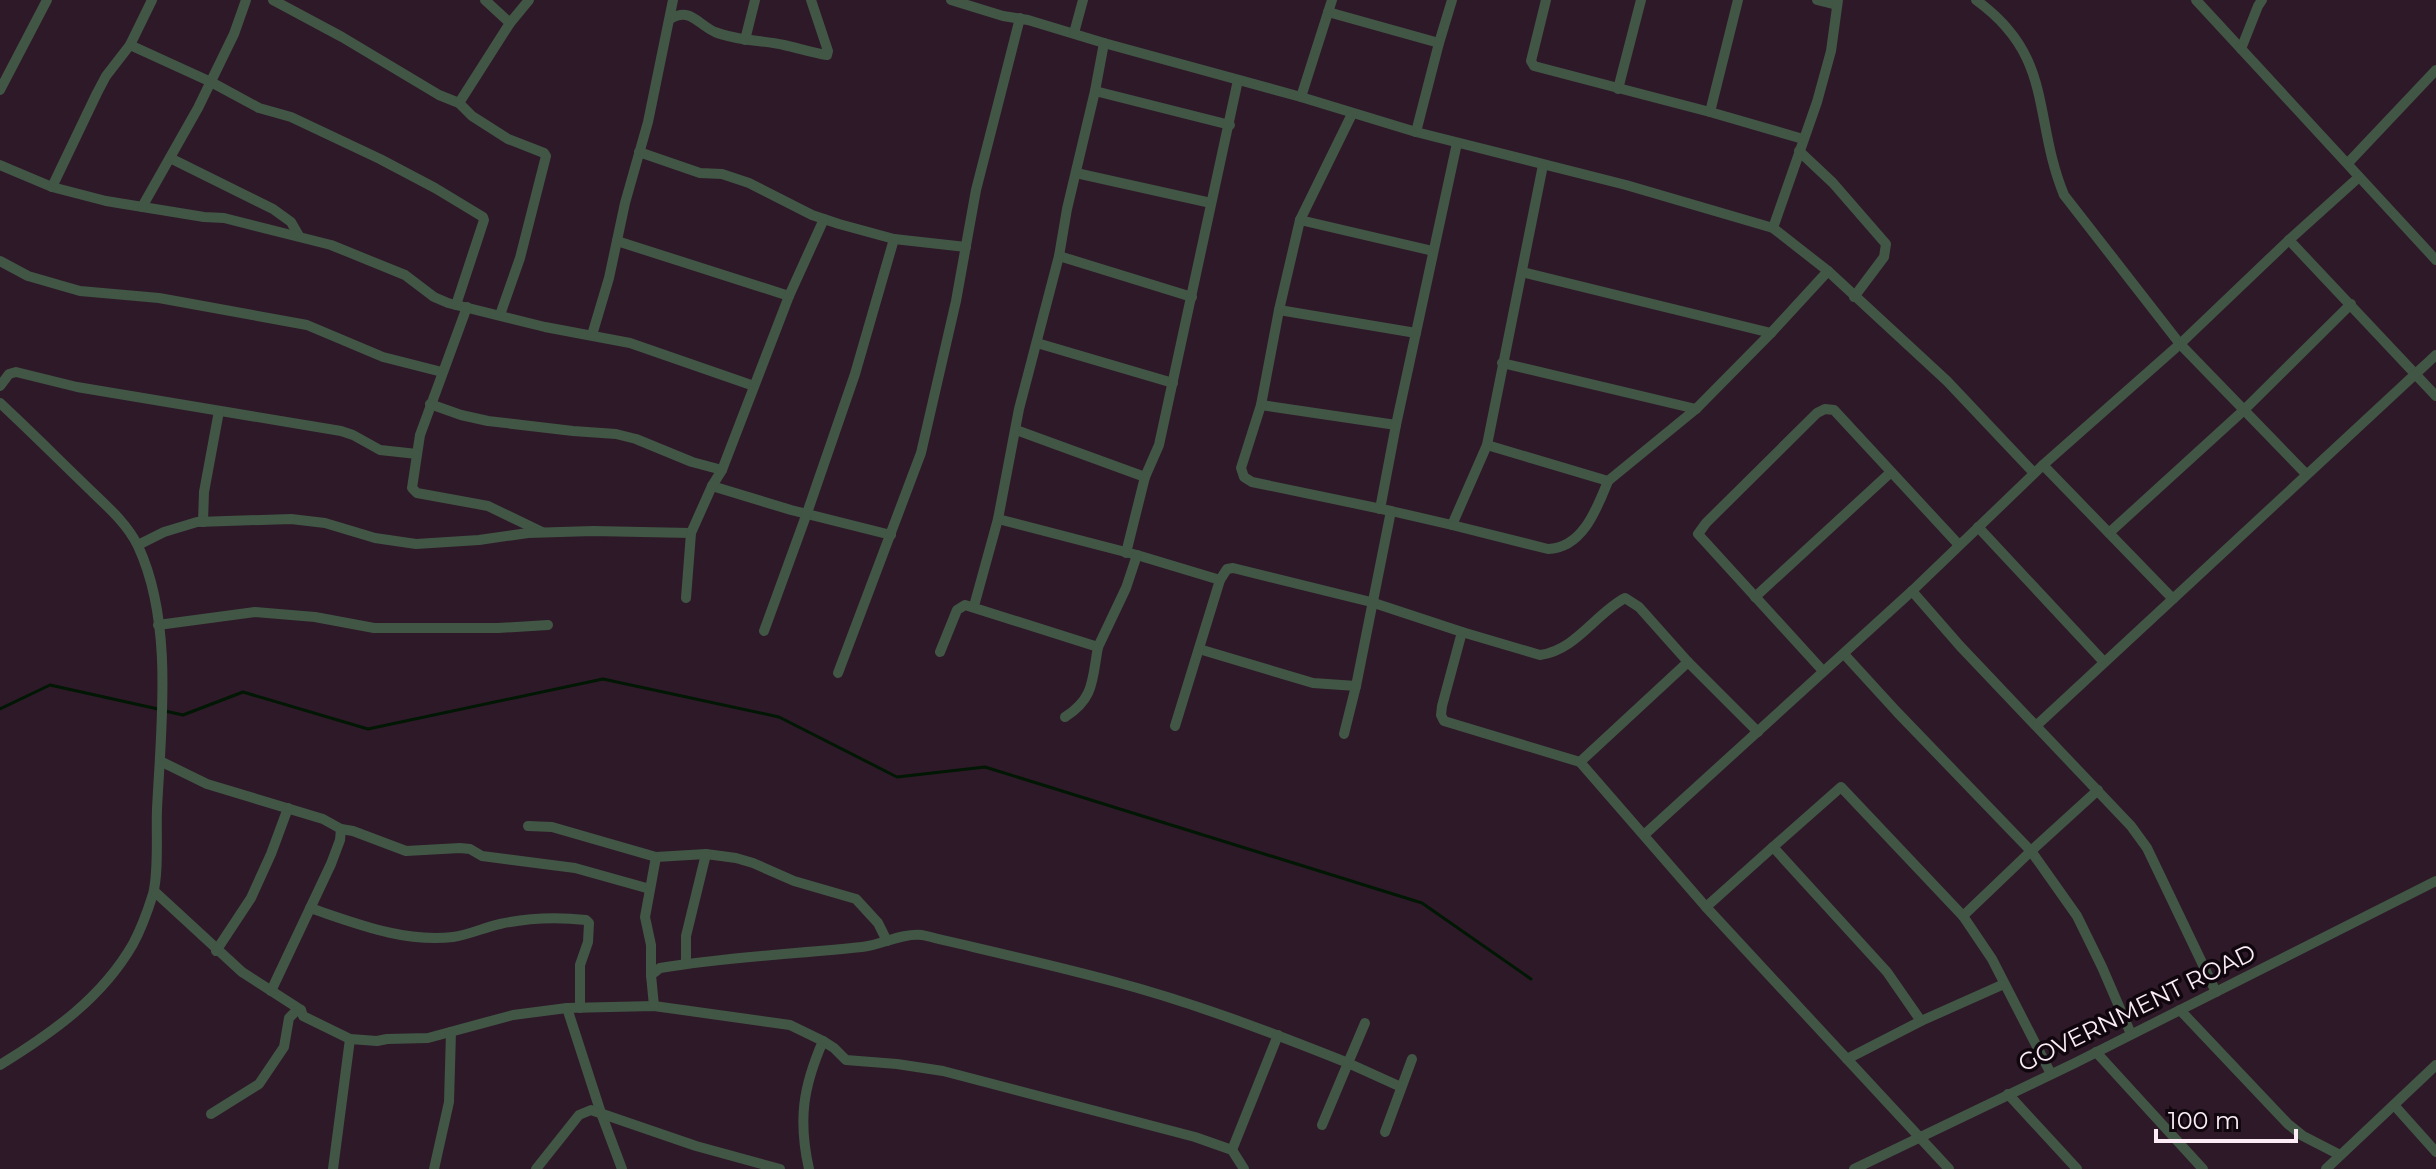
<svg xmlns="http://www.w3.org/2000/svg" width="2436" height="1169" font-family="Montserrat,sans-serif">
	<rect width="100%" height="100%" fill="#2e1928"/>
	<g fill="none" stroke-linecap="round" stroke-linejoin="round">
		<!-- stream -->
		<g stroke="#001704" stroke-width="3">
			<polyline points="0,709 50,685 158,709"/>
			<polyline points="165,711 183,715 243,692 368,729 603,679 779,717 897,777 985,767 1422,903 1531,979"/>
		</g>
		<!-- minor -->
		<g stroke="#415645" stroke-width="10">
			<polyline points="273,0 342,37 439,95 459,103 472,116 508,139 544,153 546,156 520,258 500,315"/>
			<polyline points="485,0 510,23"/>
			<polyline points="951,0 1003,16 1028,20 1104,43 1301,97 1416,132 1626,185 1773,228 1828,271 1947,381 2034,473"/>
			<polyline points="1546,0 1531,61 1534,66 1710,112 1803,139"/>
			<polyline points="1817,0 1837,5"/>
			<path d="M1976,0C2055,57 2032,117 2064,195L2180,344L2306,474"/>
			<polyline points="2196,0 2436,260"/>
			<polyline points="1328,12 1439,43"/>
			<path d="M670,19C691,7 697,24 715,32C737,41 761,40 784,45C798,48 813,53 827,55L828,51L811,0"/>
			<polyline points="1074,33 1083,0"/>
			<polyline points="745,40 755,0"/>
			<polyline points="130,45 211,82 259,108 291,117 380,159 435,188 483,217 484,220 456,305"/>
			<polyline points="2241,49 2258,6 2262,0"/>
			<polyline points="1618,89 1641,0"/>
			<polyline points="0,90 47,0"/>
			<polyline points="1095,91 1230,125"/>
			<polyline points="1301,97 1332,0"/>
			<polyline points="459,103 510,23 529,0"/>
			<polyline points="1710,112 1738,0"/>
			<polyline points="1416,132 1439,43 1452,0"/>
			<polyline points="1799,151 1833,183 1886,244 1884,257 1854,297"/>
			<polyline points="639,152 700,173 722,174 749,183 812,215 839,224 894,239 966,247"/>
			<polyline points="170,158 273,209 291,222 299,236"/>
			<polyline points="2348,163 2436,70"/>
			<polyline points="0,165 52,187 106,201 204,217 224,218 331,245 405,275 434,297 448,303 545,327 630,343 754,386"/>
			<polyline points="1076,173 1211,203"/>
			<polyline points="52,187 97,93 106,76 130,45 152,0"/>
			<polyline points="142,207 198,108 234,34 246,0"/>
			<polyline points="1300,220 1433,251"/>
			<polyline points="1773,228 1817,102 1831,51 1838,0"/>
			<polyline points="2289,240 2436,396"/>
			<polyline points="617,241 789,296"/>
			<polyline points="1059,256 1192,297"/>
			<polyline points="0,261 28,276 80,291 159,298 307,325 383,357 442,372"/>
			<polyline points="1522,272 1771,333"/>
			<polyline points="467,307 420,435 412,488 417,493 488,506 542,532"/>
			<polyline points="1279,310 1416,333"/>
			<polyline points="592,335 609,278 625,203 648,122 673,0"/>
			<polyline points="1037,343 1173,383"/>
			<polyline points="1502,363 1696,409"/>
			<polyline points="0,386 9,374 16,372 77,387 341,431 353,435 380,450 417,454"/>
			<path d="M0,403C28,429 55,456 83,483C102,502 126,521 138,546C174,623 161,727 157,809C156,834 159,871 153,894C148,910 141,929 133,944C102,998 52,1033 0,1065"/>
			<polyline points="430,404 461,415 488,421 573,431 616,434 636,439 692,462 722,470"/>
			<polyline points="1261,405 1396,425"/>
			<polyline points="1016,430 1145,477"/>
			<polyline points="1487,445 1608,481 1696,409 1771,333 1828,271"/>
			<polyline points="2043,465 2173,599"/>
			<polyline points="712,486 791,510 891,535"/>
			<polyline points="1380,509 1396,425 1457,143"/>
			<polyline points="1391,511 1452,525 1487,445 1543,165"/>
			<polyline points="998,519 1137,555 1220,580"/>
			<polyline points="203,522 204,492 219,411"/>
			<path d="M1452,525L1548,549C1583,548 1597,508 1608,481"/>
			<polyline points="1978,527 2104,662"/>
			<polyline points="2109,533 2244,410 2351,304"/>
			<polyline points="138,545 164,532 197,522 291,519 325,523 375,538 416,544 479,540 528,533 593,531 691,533"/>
			<polyline points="1126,553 1145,477 1159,445 1238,80"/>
			<polyline points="1912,591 1960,646 2131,826 2147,848 2216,992"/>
			<polyline points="1755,597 1890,473"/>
			<polyline points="686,598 691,533 712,486 722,470 789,296 824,219"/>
			<polyline points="974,606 998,519 1019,409 1059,256 1067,209 1095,91 1104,43"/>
			<polyline points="158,625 255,612 315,617 374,628 498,628 548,625"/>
			<polyline points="764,631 807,513 855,374 894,239"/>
			<polyline points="1462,632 1442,706 1441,715 1444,721 1580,762 1706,907 1949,1169"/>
			<polyline points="1199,649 1313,683 1356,686"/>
			<polyline points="940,652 957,610 965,605 1098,647 1126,588 1137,555"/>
			<polyline points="1844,654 1897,712 2031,851 2077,916 2102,967 2131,1034"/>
			<polyline points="1823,671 1698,534 1706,523 1817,413 1825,409 1834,410 1959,545"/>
			<polyline points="838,673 921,453 956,301 976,190 1020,18"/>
			<path d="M1065,717C1095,698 1092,679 1098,647"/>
			<polyline points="2037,725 2436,355"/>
			<path d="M1175,726L1220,580L1227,569L1233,568L1371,602L1462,632L1540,655C1576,650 1595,614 1625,598L1639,607L1688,662L1758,732"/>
			<polyline points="1344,734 1356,686 1391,511 1252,482 1244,477 1241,468 1261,405 1279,310 1300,220 1352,114"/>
			<polyline points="160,761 207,784 323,819 341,829 353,831 406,851 460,848 470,849 482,856 575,868 650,889"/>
			<polyline points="1580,762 1688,662"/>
			<polyline points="528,826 552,827 656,857 706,854 736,858 753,863 794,881 856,899 878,923 887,941"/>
			<polyline points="1644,835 1912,591 2043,465 2180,344 2289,240 2359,177"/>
			<polyline points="1773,847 1841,787 1963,916 1992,959 2051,1074"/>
			<polyline points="154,891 242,972 301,1010 303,1016 350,1039 377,1041 387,1039 428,1038 513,1015 567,1008 654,1006 790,1025 823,1041"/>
			<polyline points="1706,907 1773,847 1887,972 1921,1021"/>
			<path d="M310,908C355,923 404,943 453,937C469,935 485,927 500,924C527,918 559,917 586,920L589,923L588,942L580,965V1008"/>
			<polyline points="1963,916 2031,851 2098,790"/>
			<polyline points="216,951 251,898 271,854 288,808"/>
			<polyline points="686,964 686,936 706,854"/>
			<polyline points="651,975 651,945 645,917 656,857"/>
			<polyline points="271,991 331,864 340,840 341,829"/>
			<path d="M654,1006L651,975L660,968C727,957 794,954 862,947C882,945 901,933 922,935C985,950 1049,964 1112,981C1192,1002 1270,1032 1348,1063L1322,1125"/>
			<polyline points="567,1008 601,1113 622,1169"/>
			<polyline points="2180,1010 2288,1124 2303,1136 2340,1155"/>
			<polyline points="1365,1023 1348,1063 1401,1087"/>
			<polyline points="2096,1052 2203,1169"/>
			<polyline points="1847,1059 1921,1021 2004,984"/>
			<polyline points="2008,1094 2077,1169"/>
			<polyline points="2394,1105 2436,1152"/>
			<polyline points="211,1114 259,1084 284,1047 289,1018 297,1010 301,1010"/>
			<polyline points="1385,1132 1412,1059"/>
			<polyline points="1232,1150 1278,1035"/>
			<polyline points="333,1169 350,1039"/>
			<polyline points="434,1169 449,1102 451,1032"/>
			<polyline points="536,1169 579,1115 591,1110 696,1146 780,1169"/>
			<path d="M809,1169C798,1120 803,1087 823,1041L834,1048L846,1060L897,1064L943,1071L1195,1137L1232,1150L1244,1169"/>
			<polyline points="1854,1169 2075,1063 2436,881"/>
			<polyline points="2326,1169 2436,1065"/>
		</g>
	</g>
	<g text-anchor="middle" stroke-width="7" stroke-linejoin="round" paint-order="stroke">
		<!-- street labels -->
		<g font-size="24" fill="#fbecf6" stroke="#10070e">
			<text transform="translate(2137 1008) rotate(-26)" y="8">GOVERNMENT ROAD</text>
		</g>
	</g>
	<!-- scale -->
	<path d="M2156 1129v12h140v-12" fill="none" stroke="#fbecf6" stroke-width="4"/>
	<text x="2168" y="1129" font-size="24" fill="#fbecf6" stroke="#10070e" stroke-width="6" paint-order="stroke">100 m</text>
</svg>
